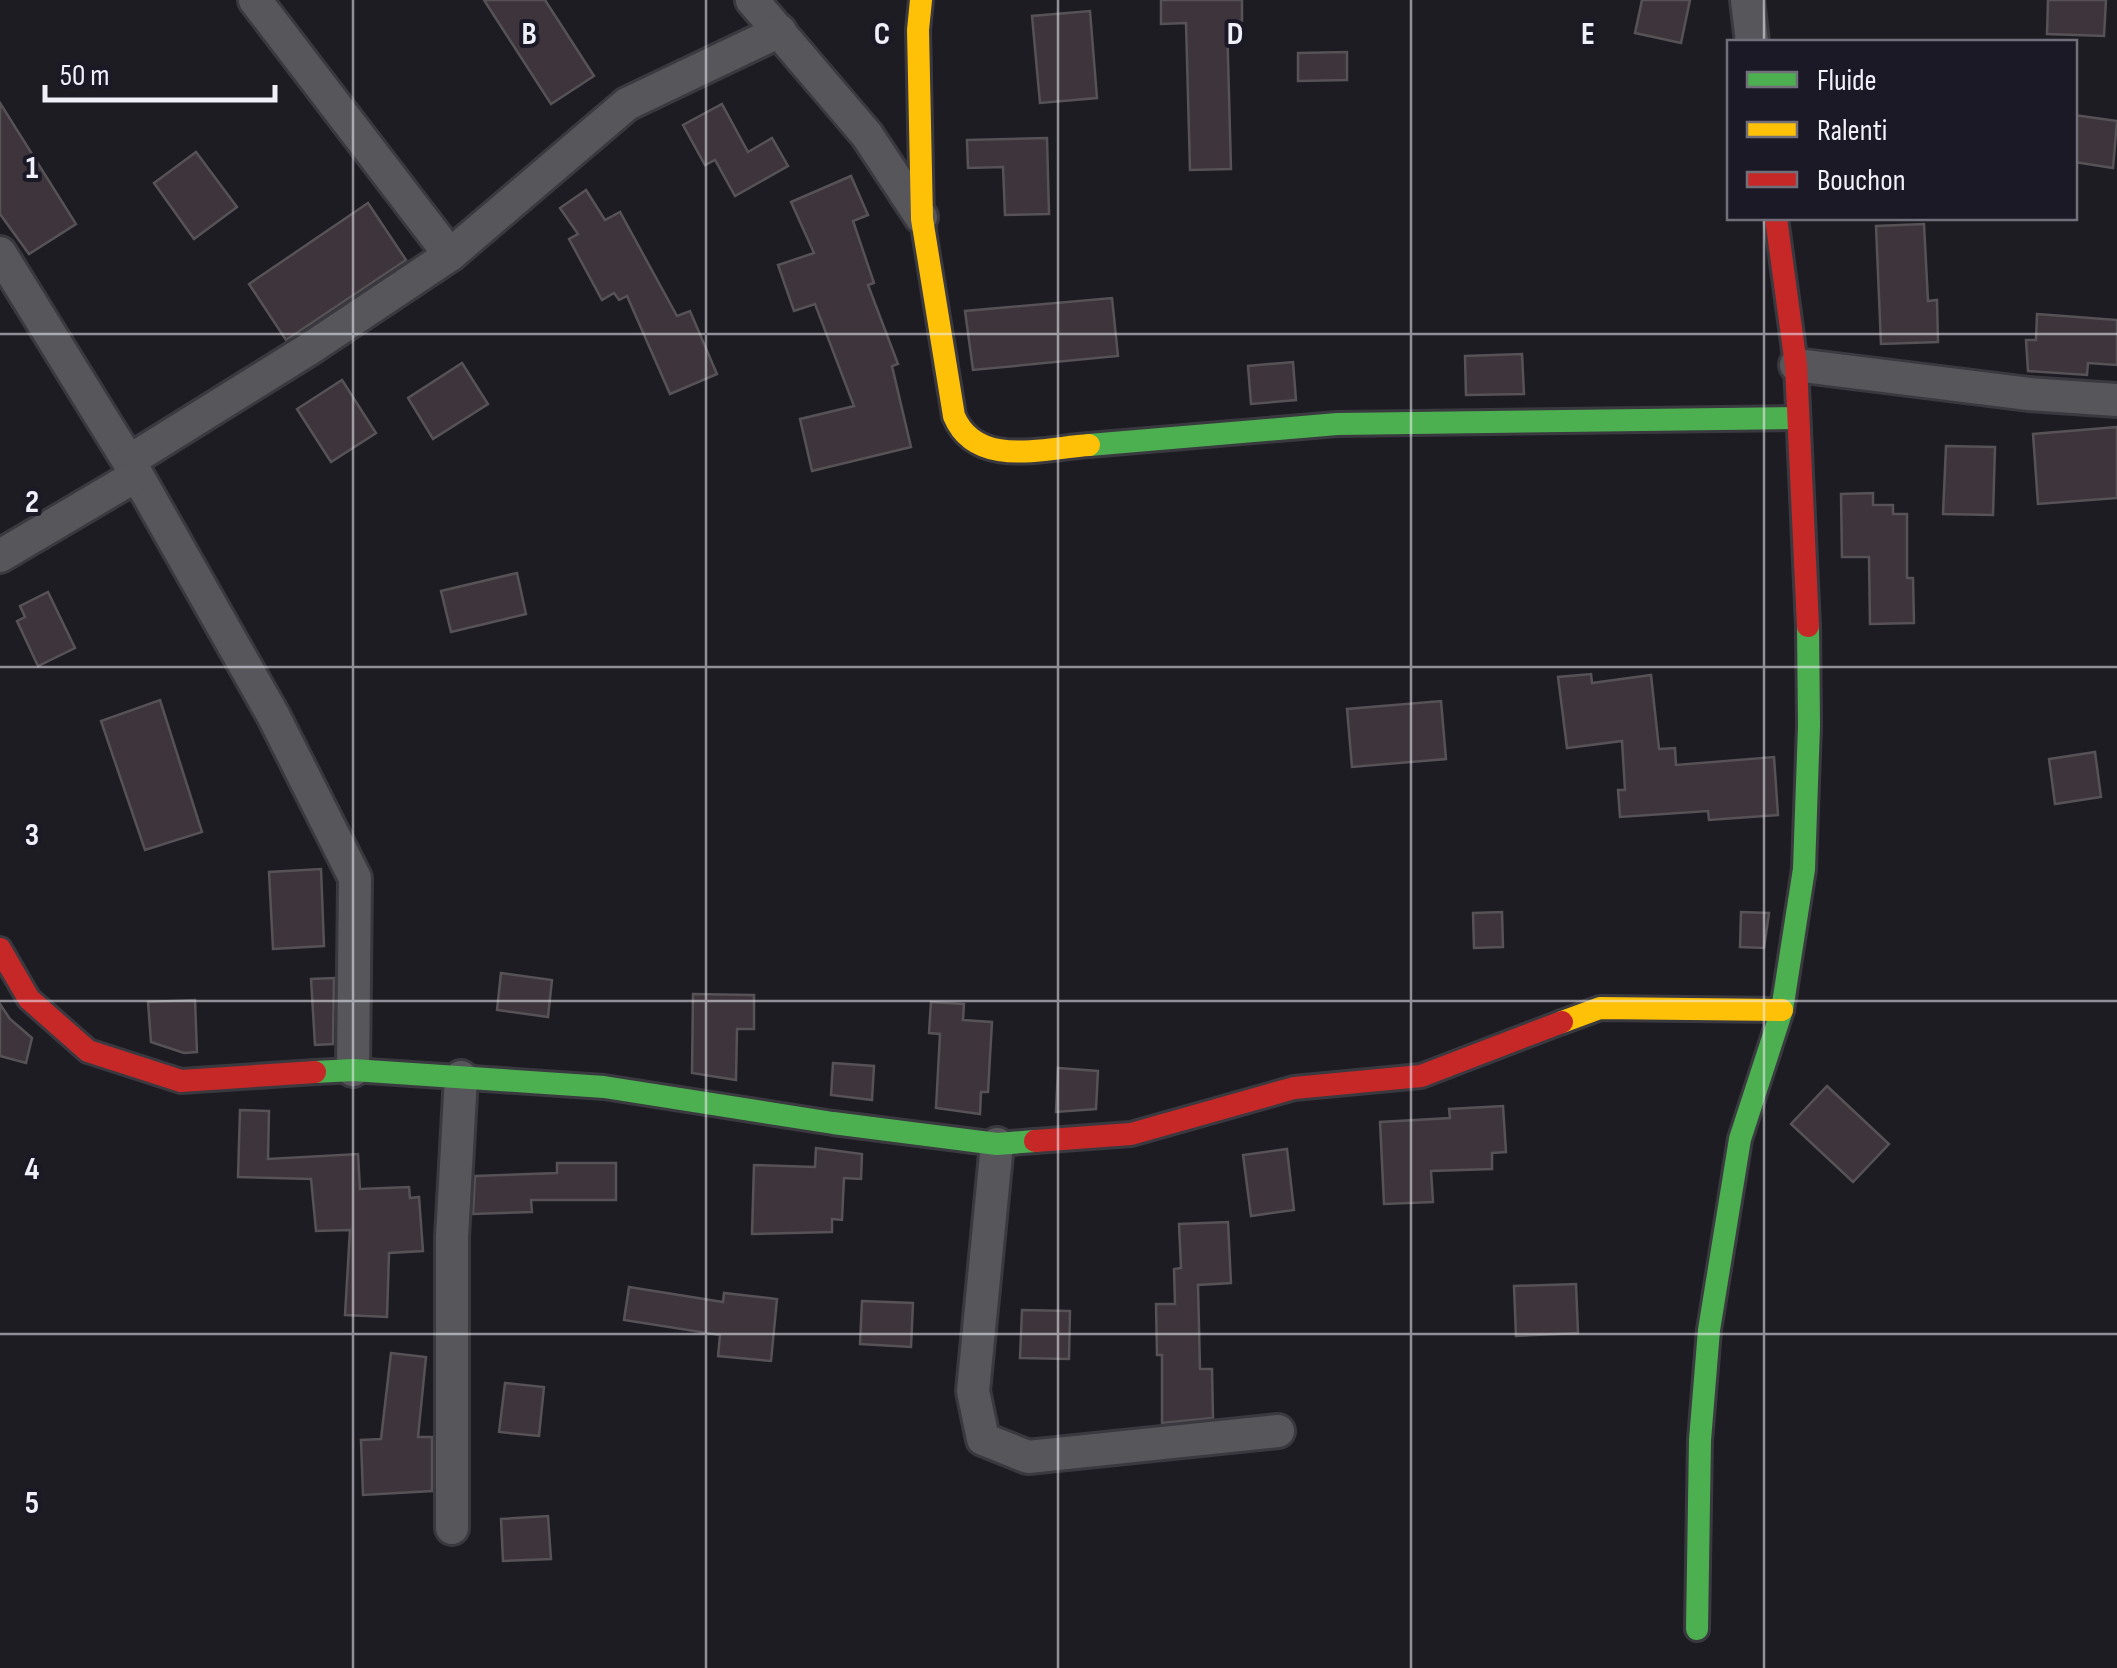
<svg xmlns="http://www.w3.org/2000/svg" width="2117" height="1668" font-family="'Sofia Sans Condensed',sans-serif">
	<rect width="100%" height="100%" fill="#1d1c23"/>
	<!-- building -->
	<g fill="#3d353b" stroke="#565256" stroke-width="2.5">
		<polygon points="484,0 545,0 594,76 551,104"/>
		<polygon points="1161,0 1242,0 1242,21 1227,21 1231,169 1190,170 1186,23 1161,24"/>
		<polygon points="1642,0 1690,0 1681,43 1635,33"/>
		<polygon points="2048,0 2106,0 2104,36 2047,34"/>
		<polygon points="1090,11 1097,98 1040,103 1032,16"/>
		<polygon points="1347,52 1347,80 1298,81 1298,53"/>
		<polygon points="0,103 76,224 29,254 0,214"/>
		<polygon points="722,104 748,152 772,138 788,166 735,196 715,160 705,165 683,125"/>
		<polygon points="2074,115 2117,121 2113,168 2074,162"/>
		<polygon points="1047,138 1049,214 1005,215 1003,167 968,168 967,140"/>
		<polygon points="196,152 237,207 194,239 154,183"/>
		<polygon points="851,176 868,215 853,221 874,283 868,285 898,364 892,366 911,447 812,471 800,419 854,406 815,304 794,311 778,265 814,253 791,202"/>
		<polygon points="586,190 605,220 620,212 677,316 690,311 717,374 670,394 627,296 619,300 614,293 602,300 569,239 578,234 560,208"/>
		<polygon points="368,203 406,260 286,340 249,284"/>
		<polygon points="1924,224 1928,301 1937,300 1938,342 1881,344 1876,226"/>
		<polygon points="1112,298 1118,356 973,370 965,311"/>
		<polygon points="2037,314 2117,320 2117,365 2088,363 2087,375 2028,371 2026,340 2036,340"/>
		<polygon points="1522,354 1524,394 1466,395 1465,356"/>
		<polygon points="1293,362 1296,400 1251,404 1248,366"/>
		<polygon points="462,363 488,404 433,439 408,398"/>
		<polygon points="342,380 376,433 331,462 297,409"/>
		<polygon points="2117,427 2117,498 2038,504 2033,434"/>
		<polygon points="1946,446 1995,447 1993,515 1943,514"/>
		<polygon points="1873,493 1873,505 1893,505 1893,514 1907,514 1907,578 1913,578 1914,623 1870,624 1869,557 1842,557 1841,494"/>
		<polygon points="517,573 526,614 451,632 441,591"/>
		<polygon points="48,592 75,648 38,666 17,621 25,617 20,606"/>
		<polygon points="1591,674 1592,683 1651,675 1659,749 1675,748 1676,765 1774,757 1778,815 1709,820 1708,811 1620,817 1618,790 1625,790 1622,741 1567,748 1558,677"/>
		<polygon points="160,700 202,832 145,850 101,721"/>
		<polygon points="1441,701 1446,759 1352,767 1347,709"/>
		<polygon points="2095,752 2101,797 2055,804 2049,759"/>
		<polygon points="321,869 324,946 273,949 269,872"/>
		<polygon points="1502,912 1503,947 1474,948 1473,913"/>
		<polygon points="1741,912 1769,913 1764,948 1740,947"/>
		<polygon points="501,973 552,980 548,1017 497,1010"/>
		<polygon points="334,978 333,1044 315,1045 311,979"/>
		<polygon points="693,994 754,995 754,1029 737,1029 736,1080 692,1073"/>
		<polygon points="195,1000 197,1052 184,1053 151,1042 148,1002"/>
		<polygon points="931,1002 964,1004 963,1020 992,1022 988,1092 981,1092 980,1114 936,1108 940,1034 929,1033"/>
		<polygon points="0,1004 10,1019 32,1038 26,1063 0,1056"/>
		<polygon points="833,1063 874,1066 872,1100 831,1095"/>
		<polygon points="1058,1068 1098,1071 1096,1109 1056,1112"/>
		<polygon points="1827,1086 1889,1144 1853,1182 1791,1124"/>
		<polygon points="1503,1106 1506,1152 1492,1153 1492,1169 1431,1171 1433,1202 1384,1204 1380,1122 1450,1118 1449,1109"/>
		<polygon points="240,1110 269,1111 268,1159 358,1154 360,1189 409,1187 410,1198 419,1197 423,1251 389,1253 387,1317 345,1315 350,1230 316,1231 311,1179 238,1177"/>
		<polygon points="816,1148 862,1154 861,1179 844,1178 842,1220 832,1219 832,1232 752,1234 754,1165 815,1167"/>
		<polygon points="1287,1149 1294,1210 1251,1216 1243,1155"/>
		<polygon points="557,1163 616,1163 616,1200 531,1200 532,1212 473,1214 475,1176 557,1173"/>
		<polygon points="1228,1222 1231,1283 1198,1285 1200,1369 1212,1369 1213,1418 1162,1423 1162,1355 1157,1355 1156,1304 1175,1304 1174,1269 1181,1268 1179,1224"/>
		<polygon points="1576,1284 1578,1333 1516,1336 1514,1286"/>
		<polygon points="629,1287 723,1302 724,1293 777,1299 771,1361 718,1356 720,1335 624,1320"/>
		<polygon points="862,1301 913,1303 911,1347 860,1344"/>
		<polygon points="1022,1310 1070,1311 1069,1359 1020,1358"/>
		<polygon points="391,1353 426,1357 418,1437 432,1437 432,1491 363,1495 361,1440 381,1439"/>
		<polygon points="505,1383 544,1387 539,1436 499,1432"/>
		<polygon points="548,1516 551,1559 503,1561 501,1519"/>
	</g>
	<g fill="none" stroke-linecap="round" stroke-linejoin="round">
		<defs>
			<g id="street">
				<polyline points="255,0 450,255"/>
				<polyline points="752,0 867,135 921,217"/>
				<polyline points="1747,0 1752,42"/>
				<polyline points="0,253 137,475 273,715 355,878 353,1070"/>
				<polyline points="1796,365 2029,394 2117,400"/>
				<polyline points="129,461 309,349 450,255 627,104 780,31"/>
				<polyline points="0,556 137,475"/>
				<polyline points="997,1144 973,1391 983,1439 1028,1457 1278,1431"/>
				<polyline points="452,1528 452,1237 461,1077"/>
			</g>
			<g id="fast">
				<polyline points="1089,445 1337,424 1798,418"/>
				<polyline points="315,1072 353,1070 604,1087 833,1123 997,1144 1035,1141"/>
				<polyline points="1697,1629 1700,1440 1709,1330 1740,1139 1782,1010 1804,869 1809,726 1808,626"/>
			</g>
			<g id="slow">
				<path d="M921,0L918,30L922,219L954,416C976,469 1044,448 1089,445"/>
				<polyline points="1562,1022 1600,1008 1782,1010"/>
			</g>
			<g id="jam">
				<polyline points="1776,218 1796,365 1808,626"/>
				<polyline points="0,949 29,999 88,1051 181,1081 315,1072"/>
				<polyline points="1035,1141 1131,1134 1294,1088 1421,1076 1562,1022"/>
			</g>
		</defs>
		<!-- street casing -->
		<use href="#street" stroke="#39393f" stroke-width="38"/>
		<!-- fast casing -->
		<use href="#fast" stroke="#39393f" stroke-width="28"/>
		<!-- slow casing -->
		<use href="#slow" stroke="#39393f" stroke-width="28"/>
		<!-- jam casing -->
		<use href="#jam" stroke="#39393f" stroke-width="28"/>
		<!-- street -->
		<use href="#street" stroke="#56565b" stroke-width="32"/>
		<!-- fast -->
		<use href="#fast" stroke="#4caf50" stroke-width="22"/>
		<!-- slow -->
		<use href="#slow" stroke="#ffc107" stroke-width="22"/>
		<!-- jam -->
		<use href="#jam" stroke="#c62828" stroke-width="22"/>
	</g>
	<!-- grid -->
	<path fill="none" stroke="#f0f0f9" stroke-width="2.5" stroke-opacity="0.55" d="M353,0V1668M706,0V1668M1058,0V1668M1411,0V1668M1764,0V42M1764,218V1668M0,334H2117M0,667H2117M0,1001H2117M0,1334H2117"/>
	<g font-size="32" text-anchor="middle" font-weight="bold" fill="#f0f0f9" stroke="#1b1926" stroke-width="8" stroke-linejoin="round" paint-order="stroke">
		<text x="529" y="44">B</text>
		<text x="882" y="44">C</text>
		<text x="1235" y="44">D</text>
		<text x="1588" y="44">E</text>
		<text x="32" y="178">1</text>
		<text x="32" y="512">2</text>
		<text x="32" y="845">3</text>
		<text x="32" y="1179">4</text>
		<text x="32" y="1513">5</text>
	</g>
	<!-- legend -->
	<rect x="1727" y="40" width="350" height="180" fill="#1b1926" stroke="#706f7a" stroke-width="2.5"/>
	<rect x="1747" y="72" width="50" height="15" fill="#4caf50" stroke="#706f7a" stroke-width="2.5"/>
	<text x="1817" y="90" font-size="30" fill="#f0f0f9">Fluide</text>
	<rect x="1747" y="122" width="50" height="15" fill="#ffc107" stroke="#706f7a" stroke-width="2.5"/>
	<text x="1817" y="140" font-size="30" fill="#f0f0f9">Ralenti</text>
	<rect x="1747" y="172" width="50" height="15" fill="#c62828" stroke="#706f7a" stroke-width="2.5"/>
	<text x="1817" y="190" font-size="30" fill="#f0f0f9">Bouchon</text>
	<!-- scale -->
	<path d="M45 85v15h230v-15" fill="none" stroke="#f0f0f9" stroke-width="5"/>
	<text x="60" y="85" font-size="30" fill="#f0f0f9" stroke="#1b1926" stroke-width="8" paint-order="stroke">50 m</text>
</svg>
